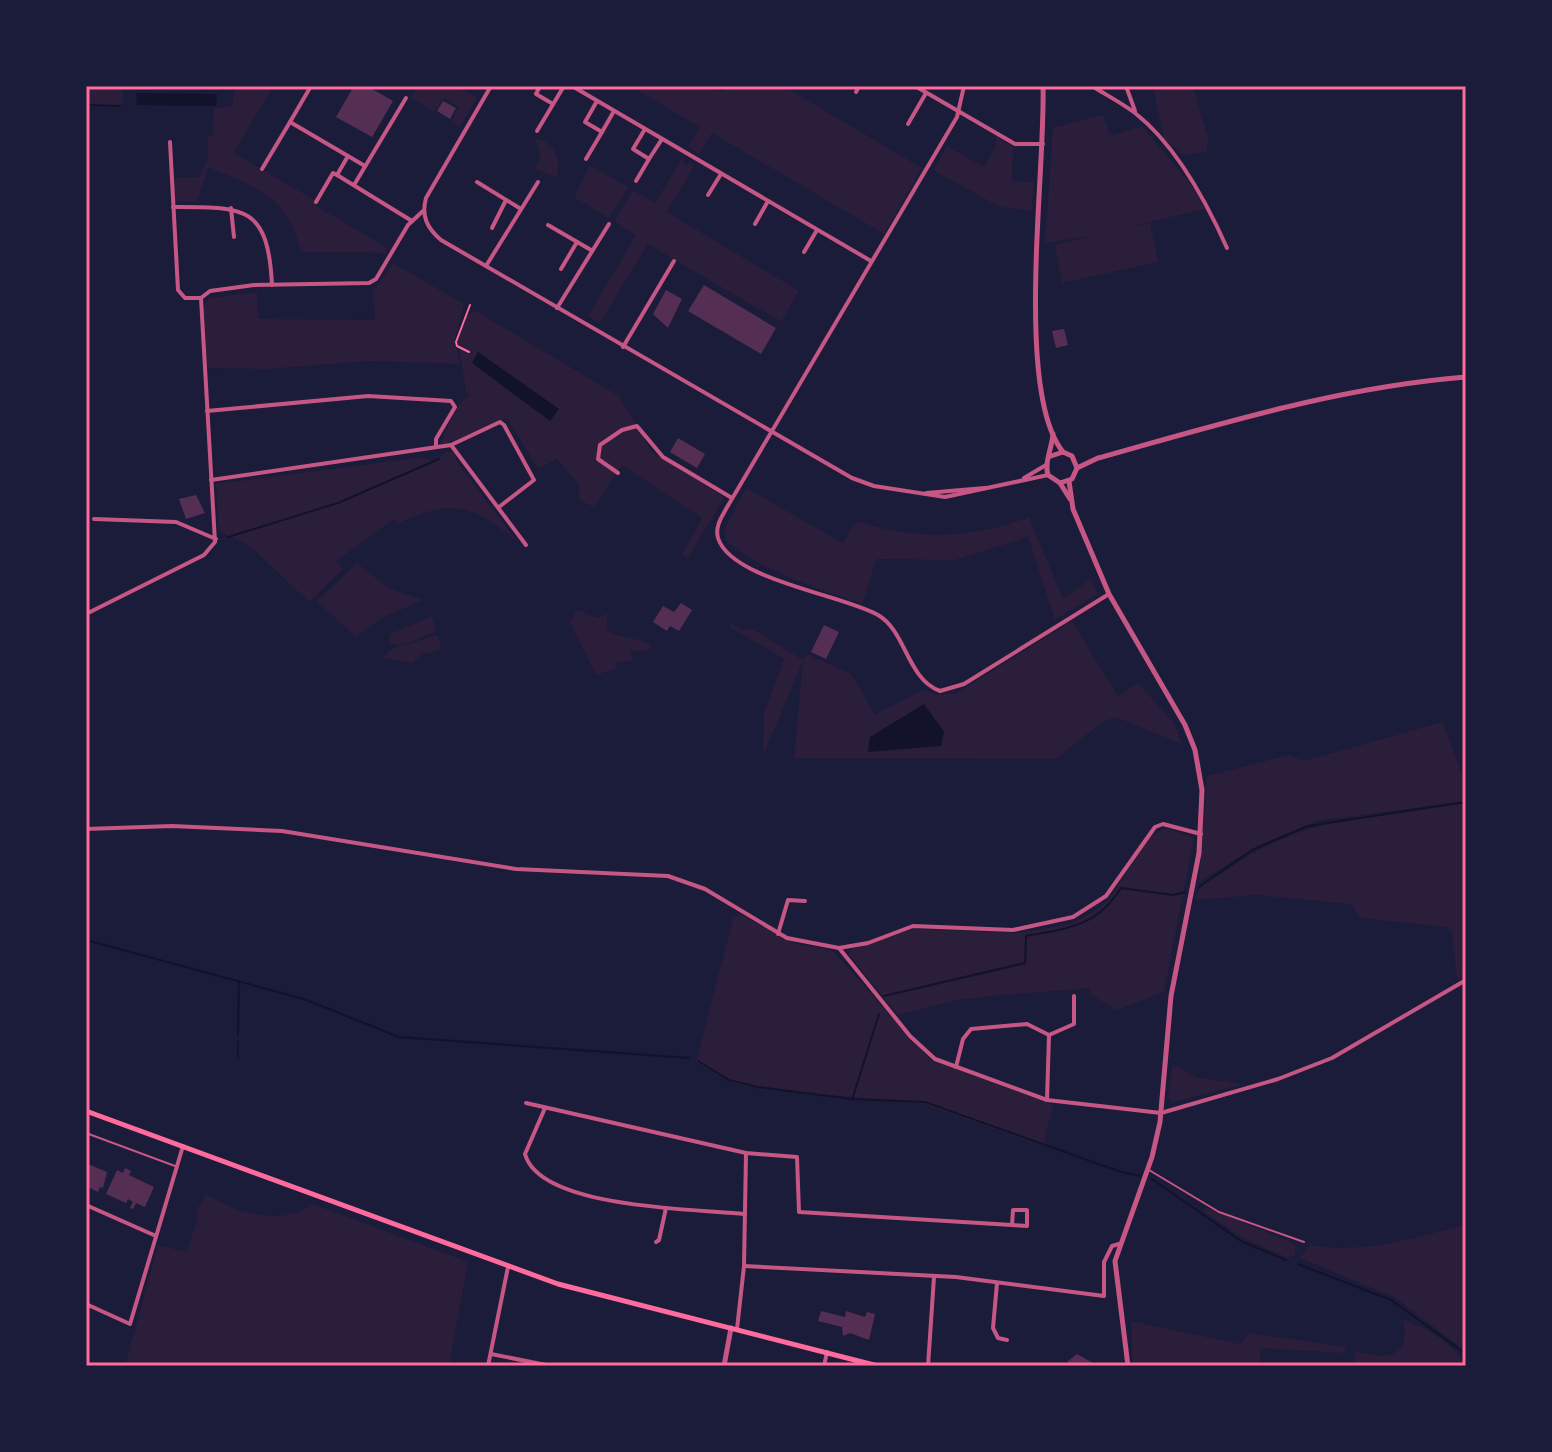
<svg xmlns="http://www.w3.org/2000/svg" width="1552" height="1452" font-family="Mulish,sans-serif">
	<rect width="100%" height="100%" fill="#1b1b3a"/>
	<!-- green -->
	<g fill="#2a1e3b">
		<polygon points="86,86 122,86 123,102 119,106 86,107"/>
		<path d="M234,86H273L234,153L318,202L316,206L386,247L387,253L301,252C288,195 257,188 208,167L197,202L175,201L173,178L199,177L208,160V136H213L214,109L233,106Z"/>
		<polygon points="419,86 457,86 477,98 460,127 451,122 459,107 444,97 434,112 410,97"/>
		<polygon points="630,86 709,86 723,92 726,86 783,86 922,168 884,234 712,133 699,154 688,147 700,127"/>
		<polygon points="1153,86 1193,86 1208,138 1207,152 1183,155 1164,139"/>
		<polygon points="1103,115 1109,133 1113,135 1142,126 1192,186 1205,209 1128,227 1150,223 1158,262 1062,283 1055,245 1091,236 1045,243 1053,128"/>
		<polygon points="996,136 1013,147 1012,181 1034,182 1031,211 1000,207 933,170 947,146 984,167 996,145"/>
		<path d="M535,139C556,141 561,161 557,177L534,169L541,156Z"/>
		<polygon points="682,158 686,166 689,162 695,165 667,212 799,291 781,322 648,244 600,323 588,316 636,235 614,221 633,190 655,203"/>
		<polygon points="590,165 628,187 609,218 574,197"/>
		<polygon points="393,263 464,304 455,339 460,364 369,361 267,369 207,368 204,306 209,298 257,292 258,319 375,320 373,291"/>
		<polygon points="476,311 619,396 652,452 724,497 688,559 682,554 702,518 622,465 594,507 579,500 579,484 557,459 538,469 507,418 444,445 440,443 459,404 470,395 466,391 458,341 467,314"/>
		<path d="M447,451L455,453L457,462L518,543C474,504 452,498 397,524L394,519L336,561L343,569L309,602L251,547L219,531L216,484L417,458L436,460Z"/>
		<path d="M746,488L843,543L853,526L860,522C916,540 974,539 1029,517L1063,599L1091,579L1098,594L1055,620L1028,537L955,560L876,559L863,603C827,593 750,566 725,539L726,526Z"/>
		<polygon points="357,563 388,588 423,600 382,618 356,637 317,601"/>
		<path d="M577,610L587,613L583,621L588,614L598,618L607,613V629C619,640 637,636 652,645L646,651H630L633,660L616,663V669L596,675L570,622Z"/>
		<polygon points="432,616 436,632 400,646 390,643 390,634"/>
		<polygon points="1072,621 1118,696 1138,683 1174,723 1182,744 1116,717 1104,721 1056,759 794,758 803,661 763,756 764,714 784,659 730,627 731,623 744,630 751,628 803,660 807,654 851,674 875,714 924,690 936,695 957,693"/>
		<polygon points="437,635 442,649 421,655 412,663 383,658 392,649"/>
		<polygon points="1443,722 1466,786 1466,801 1317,821 1261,844 1199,882 1207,776 1289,755 1304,761"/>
		<path d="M1466,803V974L1457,979L1452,933L1446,927L1361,918L1351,904L1258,895L1195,900C1198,885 1213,879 1225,871C1304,815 1373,816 1466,803Z"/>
		<path d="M1165,828L1194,838L1164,992L1117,1010L1091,995L1089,988C1049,992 1006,994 965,999C943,1002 920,1010 898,1015L849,955L852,949L912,929L1019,933L1070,924L1098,909L1109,899L1149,838Z"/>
		<polygon points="740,914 797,944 833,951 931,1060 1053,1105 1043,1146 923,1104 757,1088 733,1083 696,1062 733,919"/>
		<polygon points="1173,1064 1196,1077 1244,1084 1173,1102 1168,1097"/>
		<path d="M206,1194C235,1213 283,1227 313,1204L468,1262L449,1366H125L158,1245L187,1252L198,1217L196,1211Z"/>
		<polygon points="1205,1207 1295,1244 1295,1255 1288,1258 1243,1238 1204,1212"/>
		<path d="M1466,1225V1351L1394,1297L1300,1258L1310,1245C1363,1255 1415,1237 1466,1225Z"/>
		<path d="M1403,1320C1423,1325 1458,1346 1465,1366H1353L1356,1351C1385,1360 1411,1359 1403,1320Z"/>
		<polygon points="1131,1321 1240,1344 1249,1333 1346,1347 1344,1353 1260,1348 1260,1366 1133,1366"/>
	</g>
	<!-- water -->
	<g fill="#12122b">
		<polygon points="136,93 217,94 216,106 137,105"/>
		<polygon points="478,352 559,409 550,421 472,363"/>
		<polygon points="924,704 944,732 941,746 868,752 870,737"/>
	</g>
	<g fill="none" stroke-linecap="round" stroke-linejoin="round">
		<!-- stream -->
		<g stroke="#12122b" stroke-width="2">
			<polyline points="86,105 120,106"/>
			<polyline points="228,537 338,503 439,459"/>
			<polyline points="1199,887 1252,850 1308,826 1466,802"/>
			<polyline points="86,940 304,999 399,1037 689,1058"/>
			<path d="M884,996L1025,963L1026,936C1069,928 1096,927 1121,888L1173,895L1185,892"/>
			<polyline points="238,1035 239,982"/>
			<polyline points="238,1042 238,1057"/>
			<polyline points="698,1061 729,1080 758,1087 852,1099 925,1102 1121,1172 1141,1176"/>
			<polyline points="853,1097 879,1014"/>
			<polyline points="1152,1179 1241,1241 1286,1260"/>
			<polyline points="1298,1264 1391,1300 1466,1354"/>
		</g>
	</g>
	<!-- building -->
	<g fill="#542f53">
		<polygon points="354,86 367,86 393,101 372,137 336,117"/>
		<polygon points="443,101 456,108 450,119 437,111"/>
		<polygon points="704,285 776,328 761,354 688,311"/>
		<polygon points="666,290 682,299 668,328 653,314"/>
		<polygon points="1064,329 1068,345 1056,348 1052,331"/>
		<polygon points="678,438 705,454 697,468 670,452"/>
		<polygon points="196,495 205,513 186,519 179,499"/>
		<polygon points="681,603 692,610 679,631 670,626 667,631 653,622 663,606 674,612"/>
		<polygon points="824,625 839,632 826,659 811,652"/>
		<polygon points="86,1163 107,1172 103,1188 100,1187 98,1192 86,1186"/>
		<polygon points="125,1168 131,1171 129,1175 154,1187 145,1207 136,1203 133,1209 130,1208 133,1202 128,1199 126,1203 106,1194 117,1170 123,1173"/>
		<polygon points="821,1311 845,1317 846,1311 865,1317 867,1312 875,1314 869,1340 850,1333 843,1336 842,1327 818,1321"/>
		<polygon points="1077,1354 1093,1363 1092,1366 1075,1366 1067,1362"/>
	</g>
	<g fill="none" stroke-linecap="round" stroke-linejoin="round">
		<!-- path -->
		<polyline stroke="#ff6b9d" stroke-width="2" points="469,352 457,346 456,342 470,305"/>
		<!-- service -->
		<g stroke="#c65784" stroke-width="2">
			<polyline points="86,1133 175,1166"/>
			<polyline points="1149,1170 1219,1212 1304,1242"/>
		</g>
		<!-- minor -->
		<g stroke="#c65784" stroke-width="4">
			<path d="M491,86L426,198C421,216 427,228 441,240L852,478L874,486L945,497L1048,475"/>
			<polyline points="540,86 536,94 553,104"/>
			<polyline points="572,86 871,261"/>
			<polyline points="915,86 1015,144 1043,144"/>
			<path d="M964,86L957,117L726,509C721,518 715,527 718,538C731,580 844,595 878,615C906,631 907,679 940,691L964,684L1109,594"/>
			<path d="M1092,86C1106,95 1122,103 1135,113C1176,145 1206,201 1227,248"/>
			<polyline points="1126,86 1135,111"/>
			<polyline points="856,92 859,86"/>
			<polyline points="597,101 585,122 602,132 614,111"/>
			<polyline points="290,122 311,86"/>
			<polyline points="908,124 926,93"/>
			<polyline points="645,129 633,149 649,159 662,139"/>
			<polyline points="537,131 564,86"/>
			<polyline points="170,142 178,290 185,298 201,298 210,291 254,285 369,283 376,279 408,225 423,211"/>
			<polyline points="586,159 602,132"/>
			<polyline points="262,169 290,122 365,166"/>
			<polyline points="337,175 412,221"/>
			<polyline points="636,181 649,159"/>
			<polyline points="477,182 521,209"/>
			<polyline points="354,185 406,98"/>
			<polyline points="708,195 721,174"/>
			<polyline points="316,202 333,173 337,175 348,156"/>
			<path d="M173,207C244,207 268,205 272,285"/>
			<polyline points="231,208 234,237"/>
			<polyline points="755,224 768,201"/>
			<polyline points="548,225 591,250"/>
			<polyline points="492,228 506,200"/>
			<polyline points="804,252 817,230"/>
			<polyline points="486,266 538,182"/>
			<polyline points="561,269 577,242"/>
			<polyline points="557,308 609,224"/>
			<polyline points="623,347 674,261"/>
			<polyline points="207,411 368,396 451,401 455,407 436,439 436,446"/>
			<polyline points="451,445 500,422 504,425 534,480 499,507"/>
			<polyline points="618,473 598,459 600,445 622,430 637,426 663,457 732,498"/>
			<polyline points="1024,478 1046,465"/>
			<polyline points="211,480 451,445 526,545"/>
			<polyline points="926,493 985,488"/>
			<polyline points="94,519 176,522 216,539"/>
			<polyline points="86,614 204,555 215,542 201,298"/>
			<polyline points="86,829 172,826 282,831 516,869 668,876 705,889 787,938 839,948 868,943 913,926 1013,930 1073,917 1106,896 1155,827 1163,824 1201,834"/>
			<polyline points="778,934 788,900 805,901"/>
			<polyline points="839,948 910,1036 935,1059 1047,1100 1161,1113 1278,1079 1332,1058 1466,980"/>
			<polyline points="956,1067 963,1039 971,1029 1027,1024 1049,1035"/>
			<polyline points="1047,1100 1049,1035 1074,1024 1074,996"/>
			<polyline points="526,1103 746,1153 797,1157 799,1212 1012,1225"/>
			<path d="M545,1108L525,1154C540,1209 697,1209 744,1214"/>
			<polyline points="86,1205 156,1236"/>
			<polygon points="1013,1210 1027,1210 1027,1226 1012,1225"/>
			<polyline points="656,1242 659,1240 666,1208"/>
			<polyline points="744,1266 956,1277 1104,1296 1104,1262 1112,1246 1119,1244"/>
			<polyline points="997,1283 993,1328 998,1338 1007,1340"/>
			<polyline points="86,1304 130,1324 183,1146"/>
			<polyline points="737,1329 744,1266 746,1153"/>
			<polyline points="491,1354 551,1366"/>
			<polyline points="488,1366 508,1267"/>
			<polyline points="824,1366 827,1352"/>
			<polyline points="928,1366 934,1277"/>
		</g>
		<!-- tertiary -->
		<g stroke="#c65784" stroke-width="5">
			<path d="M1043,86C1046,167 1014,392 1063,452"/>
			<path d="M1051,456L1063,452L1072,456L1077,468L1072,479L1060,483L1048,475C1044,463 1052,448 1053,434"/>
			<path d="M1077,468L1098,458C1220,424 1339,387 1466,377"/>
			<polyline points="1069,481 1073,509 1109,594 1185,725 1195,750 1202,790 1199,853 1171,996 1160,1122 1152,1157 1115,1261 1128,1366"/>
			<polyline points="1060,483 1070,499"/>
			<polyline points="724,1366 731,1328"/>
		</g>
		<!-- secondary -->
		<polyline stroke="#ff6b9d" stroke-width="5" points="86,1111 558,1284 878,1366"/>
	</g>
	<!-- border -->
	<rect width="1552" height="1452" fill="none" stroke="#1b1b3a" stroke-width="176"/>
	<rect x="88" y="88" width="1376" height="1276" fill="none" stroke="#ff6b9d" stroke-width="3"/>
</svg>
